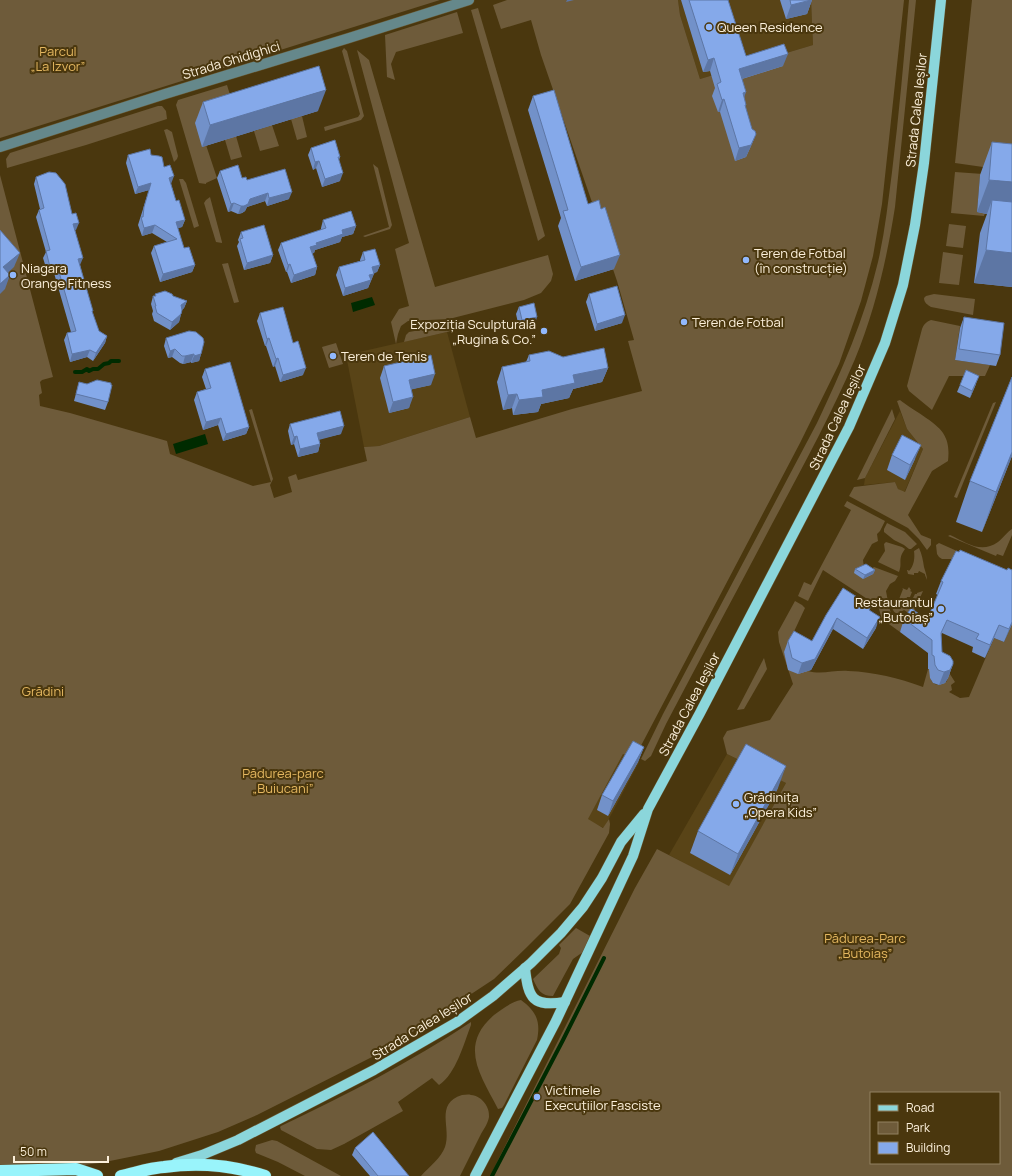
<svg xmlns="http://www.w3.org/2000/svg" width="1012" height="1176" font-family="Manrope,sans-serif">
	<rect width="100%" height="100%" fill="#4a370e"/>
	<!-- built -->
	<g fill="#594417">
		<polygon points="678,0 811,0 813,45 700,79 680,15"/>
		<polygon points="447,332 470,417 379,446 364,447 346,355"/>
		<polygon points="900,411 907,429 923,449 904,493 898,489 895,482 864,485 865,478"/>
		<polygon points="623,754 639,762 604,828 587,820"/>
		<polygon points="727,754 786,783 729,887 669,855"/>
	</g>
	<!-- green -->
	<g fill="#6e5b3a" fill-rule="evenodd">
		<polygon points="0,0 440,0 0,138"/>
		<polygon points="507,0 678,0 680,15 700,79 813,45 811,0 904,0 882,204 873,256 861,301 839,364 800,443 634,759 623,754 588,819 603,828 609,819 610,824 609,833 570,904 527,947 494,979 444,1012 376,1055 257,1115 218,1132 159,1151 100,1163 0,1175 0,175 53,377 42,380 40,382 42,393 39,395 40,406 70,413 167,441 170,454 253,486 271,482 249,410 252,409 273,479 270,485 274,498 292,492 288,477 296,474 298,480 367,461 364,447 379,446 470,417 476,438 572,409 642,391 628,341 634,340 617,281 597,222 594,208 541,55 531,20 501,29 493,5"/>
		<path d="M909,0H916L895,207C887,258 875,311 855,359C831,415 801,470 772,524C737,591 701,657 666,724L651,756L645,761L641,759L663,714L817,423C842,370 864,320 878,262C885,232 888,202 892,172C899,115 904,57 909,0Z"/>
		<polygon points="972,0 1012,0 1012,173 1011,171 955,163"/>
		<polygon points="478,8 545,236 538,241 471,10"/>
		<polygon points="457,12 463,33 396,52 391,64 395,80 387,77 385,35"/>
		<polygon points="344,48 347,51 364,116 361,120 325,131 324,127 358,117 360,114 342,51"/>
		<polygon points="357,50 369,60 435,287 548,255 553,274 551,281 541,293 524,300 449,319 408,321 401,326 398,334 396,344 391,322 399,309 409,306 395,249 409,243"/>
		<polygon points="227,85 235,111 206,145 217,178 206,183 206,184 199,183 176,105 178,100"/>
		<polygon points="158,106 162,106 166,111 167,119 86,145 7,168 6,159 10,153"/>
		<polygon points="302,116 307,137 297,140 291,119"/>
		<polygon points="272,125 279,146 260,151 254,131"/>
		<polygon points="167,129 172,132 178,156 177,159 174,162 164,130"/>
		<polygon points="236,136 242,157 231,160 225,140"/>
		<polygon points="373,164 378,168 392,225 390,229 365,237 363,236 389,227"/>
		<polygon points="955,172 983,174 980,175 977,212 985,213 984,216 951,213"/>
		<polygon points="179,179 183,179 186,183 199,226 194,228"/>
		<polygon points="210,197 222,242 222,243 216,242 204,203 206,200"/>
		<polygon points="949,224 966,226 963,248 946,246"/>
		<polygon points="943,252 963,255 959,285 939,283"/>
		<polygon points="228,263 239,302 234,303 222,264"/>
		<path d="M934,294L975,299L973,315L931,307C928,305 924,303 924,298L926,296Z"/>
		<polygon points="476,320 477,324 447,332 404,342 406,335 409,332"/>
		<path d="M931,320L960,326L955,360L990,365L985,376H949L932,410L909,391L907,386L922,329C924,324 926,322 931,320Z"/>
		<polygon points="336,343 343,364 329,368 322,347"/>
		<path d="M900,400C911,409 936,422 943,433C949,442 949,452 948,461L932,471L908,515L921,535L931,539V545L927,550L919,539L908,528L849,496L854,487L895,482L898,489L905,492L923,449L907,429L897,401Z"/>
		<polygon points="996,402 957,498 954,497 993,403"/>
		<polygon points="892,409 895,419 865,478 857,480"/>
		<polygon points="847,501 885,521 880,531 877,534 878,541 872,544 863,560 864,568 869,571 874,567 898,576 895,581 890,584 886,591 889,607 891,613 897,618 905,614 912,620 906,621 900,632 882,619 878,606 823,570 808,601 798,596 804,582 811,585 851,510 844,506"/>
		<polygon points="887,523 905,532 917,544 911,549 909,549 904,545 894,540 884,532 884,529"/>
		<path d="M1012,529V535L1003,556L997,554L996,556L948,536L950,535C967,543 981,554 998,542C1003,538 1007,532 1012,529Z"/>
		<path d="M886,542L902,547L905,549C897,560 903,562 899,572L878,562L885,551L884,544Z"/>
		<polygon points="939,543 995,568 954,559 942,559 939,557 937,554 936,545"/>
		<path d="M919,548C922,554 923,561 924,567C925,571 927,575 927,580L925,575V574L919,571L918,573H914V575L908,574L907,570H908L909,571C914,566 915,558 914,551Z"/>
		<path d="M909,587L911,590L910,591L912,592L910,597H907L904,606L912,609L916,600L913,598L915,594H917V593L923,591L914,611L910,614L904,610C898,614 894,615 892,607H896L903,589L902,588L907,590Z"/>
		<path d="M795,601L802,605L805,608L784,653C790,657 803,670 808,671C821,675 834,670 848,671C875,672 898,678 923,687L928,669L932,670C931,672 930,676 931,679C933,687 942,685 947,681L948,671L955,682L951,685L952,690L949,692L960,698L969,697L994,638L1004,642L1012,624V1176H490L635,888L657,849L729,886L786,783L727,754L723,738L727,731L770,720L793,684L779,642L778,632ZM871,1093H999V1163H871Z"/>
		<polygon points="764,658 767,669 744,709 737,710"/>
		<path d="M576,928L590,936L583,952L573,959L553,996C541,996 538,990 533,979L559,954L561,948L559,945Z"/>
		<path d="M521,1000C536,1011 541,1021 537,1040L504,1105L502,1108L498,1109C481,1076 458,1046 494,1015C502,1009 511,1002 521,1000Z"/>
		<path d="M471,1022V1025C464,1043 456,1074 439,1085L432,1078L398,1102L403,1111L344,1144L331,1150L317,1149L281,1130L280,1127L281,1126C346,1095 411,1062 471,1022Z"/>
		<path d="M462,1095C465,1095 468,1094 471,1095C482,1096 490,1107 489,1117C488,1123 484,1129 481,1134C474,1148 467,1162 460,1176H421C429,1167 441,1158 445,1147C452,1128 434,1104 462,1095Z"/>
		<polygon points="272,1140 277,1141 341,1176 305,1176 278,1162 256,1153 255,1150 256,1145"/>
	</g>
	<!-- water -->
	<g fill="#002b00">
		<polygon points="372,297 375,305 353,312 351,303"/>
		<polygon points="205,434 208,444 176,454 173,444"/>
	</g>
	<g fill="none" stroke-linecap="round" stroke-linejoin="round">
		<!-- stream -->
		<g stroke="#002b00" stroke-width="4">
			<polyline points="75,372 82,372 87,369 89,371 93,369 98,369 104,364 109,363 111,361 119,361"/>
			<polyline points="492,1176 563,1040 604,958"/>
		</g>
		<defs>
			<polyline id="minor" points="0,147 165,94 349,38 469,0"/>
			<g id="major">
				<path d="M525,968C528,999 533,1007 565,1002"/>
				<polyline points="176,1163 202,1155 238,1140 374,1070 457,1022 493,996 531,963 561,933 583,907 602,878 621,842 644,814"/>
				<polyline points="475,1176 556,1021 633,856 648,809 700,713 849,427 885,343 903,285 915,225 924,163 941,0"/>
			</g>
			<g id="highway">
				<polyline points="0,1171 76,1169 97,1176"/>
				<path d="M121,1176C135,1173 150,1168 164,1167C199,1162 232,1165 265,1176"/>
			</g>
		</defs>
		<!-- minor casing -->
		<use href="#minor" stroke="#66552f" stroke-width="11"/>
		<!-- major casing -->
		<use href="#major" stroke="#66552f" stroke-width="11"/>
		<!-- highway casing -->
		<use href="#highway" stroke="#66552f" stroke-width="13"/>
		<!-- minor -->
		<use href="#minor" stroke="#65888b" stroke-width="10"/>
		<!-- major -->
		<use href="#major" stroke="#8bd6db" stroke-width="10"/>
		<!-- highway -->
		<use href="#highway" stroke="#99f4fb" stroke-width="12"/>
	</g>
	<!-- wall -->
	<g fill="#7291c9">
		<polygon points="681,0 728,0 746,56 783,66 742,79 744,98 746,105 745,107 752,129 756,134 751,146 746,157 735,161 720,112 718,112 712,96 715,88 710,71 703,72"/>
		<polygon points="780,0 812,0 807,14 786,19"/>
		<polygon points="533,96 588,204 601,209 614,269 575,281 558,226 561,218 528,110"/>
		<polygon points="203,102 318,111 202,147 195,123"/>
		<polygon points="992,142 1012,287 974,283 980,233 987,214 977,212 980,175"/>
		<polygon points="311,148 340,157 339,160 340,181 322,187 316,168 313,170 308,155"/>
		<polygon points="128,155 151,155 164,167 171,184 176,201 185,220 182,227 177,228 184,248 195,265 192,272 160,282 151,253 154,246 167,242 152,233 142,236 138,225 149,190 135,194 126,163"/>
		<polygon points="220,171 247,180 289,199 267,206 265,201 247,207 245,211 242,213 238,214 231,211 228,212 217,178"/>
		<polygon points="36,177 76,230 75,230 80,265 92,313 99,331 107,336 105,343 93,361 87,357 70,362 64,340 67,333 71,332 54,273 48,274 43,258 46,252 36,217 39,210 40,209 34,184"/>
		<polygon points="323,220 356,226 353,234 342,237 340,242 315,250 314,253 312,253 317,267 315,275 291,283 287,272 286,272 278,250 281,243 321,230 321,228"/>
		<polygon points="241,232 273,255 270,263 244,270 237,246 239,242 238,240"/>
		<polygon points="363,252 380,265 377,272 374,273 368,288 343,296 336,275 339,267 360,261 360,260"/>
		<polygon points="155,294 173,296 187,301 184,308 182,310 179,322 170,330 154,321 152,314 153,311 151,304 153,296 155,296"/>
		<polygon points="589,294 622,323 595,331 586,302"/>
		<polygon points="519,307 535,324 519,327 516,314"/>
		<polygon points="260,313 293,343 303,375 280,382 275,366 273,367 266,346 265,346 257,321"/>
		<polygon points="964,317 1000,355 996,366 955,360 960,328"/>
		<polygon points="166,338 201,354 199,361 191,363 191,362 183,364 180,363 172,357 168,358 164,346"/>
		<polygon points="529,355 563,357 608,368 602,382 573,389 569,398 541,404 538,412 513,415 512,408 503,410 497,382 502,367 526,362"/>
		<polygon points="384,366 431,385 412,389 409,408 389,413 380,378"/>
		<polygon points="205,369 249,427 246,434 223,441 218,425 203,430 194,400 197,392 206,389 202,377"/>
		<polygon points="1012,377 1012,456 982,532 956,522 970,481"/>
		<polygon points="79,382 87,384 108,402 105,410 74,401"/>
		<polygon points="976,384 970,398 957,392 960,385"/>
		<polygon points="290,424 341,434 319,439 320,444 318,452 298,457 294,444 291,445 288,431"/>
		<polygon points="892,455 915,459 905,480 887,470"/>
		<polygon points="855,569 875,570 873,574 863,579 854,573"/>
		<polygon points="1007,570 1012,570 1012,624 1004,642 994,638 985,658 972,652 973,647 942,633 941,635 942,652 953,664 948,678 945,683 939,685 933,683 930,678 929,669 928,669 928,653 900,632 904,619 927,620 938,595 936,594 941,581"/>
		<polygon points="843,588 870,610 876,628 863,649 833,629 811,670 798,674 788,670 784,652 788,641 812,641"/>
		<polygon points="644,747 638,762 608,816 597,810 602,795"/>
		<polygon points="778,788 730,875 690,853 698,831"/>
		<polygon points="355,1148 409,1176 370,1176 352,1155"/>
	</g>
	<!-- shaded-wall -->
	<g fill="#5d76a4">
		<polygon points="567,0 574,0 566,2"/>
		<polygon points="812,0 807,14 786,19 791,5"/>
		<polygon points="788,54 783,66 735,81 739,69"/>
		<polygon points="714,58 710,71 703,72 708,60"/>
		<polygon points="326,90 318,111 202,147 210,125"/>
		<polygon points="746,92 742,104 743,93"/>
		<polygon points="724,99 720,112 718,112 722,100"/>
		<polygon points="756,134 751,146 746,157 735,161 739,148"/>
		<polygon points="319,161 316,168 313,170 315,162"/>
		<polygon points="343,173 340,181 322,187 325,179"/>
		<polygon points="174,176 171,184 169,178"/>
		<polygon points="989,180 1012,182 1012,216 992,200 987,214 977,212"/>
		<polygon points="151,183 149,190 135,194 138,187"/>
		<polygon points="292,192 289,199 267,206 269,198"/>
		<polygon points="268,193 265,201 247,207 245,211 242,213 238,214 241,206 250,199"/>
		<polygon points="234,203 231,211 228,212 231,204"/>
		<polygon points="185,220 182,227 173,230 176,222"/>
		<polygon points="79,223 76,230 71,232 73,224"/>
		<polygon points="155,225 152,233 142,236 144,228"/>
		<polygon points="356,226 353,234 342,237 340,242 315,250 314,253 308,255 310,247 316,243 342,230"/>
		<polygon points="986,250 1012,253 1012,287 974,283"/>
		<polygon points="20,253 14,267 0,280 3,267"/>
		<polygon points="273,255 270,263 244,270 247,263"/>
		<polygon points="620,255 614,269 575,281 581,267"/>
		<polygon points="83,258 80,265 78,259"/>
		<polygon points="290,264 287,272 286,272 288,265"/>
		<polygon points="57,265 54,273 48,274 50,267"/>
		<polygon points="195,265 192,272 160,282 163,274"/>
		<polygon points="380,265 377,272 369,274 372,267"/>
		<polygon points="317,267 315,275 291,283 294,275"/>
		<polygon points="374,274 368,288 343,296 345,288 369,275"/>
		<polygon points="10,275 5,289 0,294 0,284"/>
		<polygon points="187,301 184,308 178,313 181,305"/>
		<polygon points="181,314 179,322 170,330 172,322"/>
		<polygon points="625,315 622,323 595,331 597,324"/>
		<polygon points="537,317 535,324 519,327 522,320"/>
		<polygon points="107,336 105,343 93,361 96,353"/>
		<polygon points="269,338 266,346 265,346 267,339"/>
		<polygon points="175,349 172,357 168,358 170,351"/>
		<polygon points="90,350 87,357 70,362 72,354"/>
		<polygon points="194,354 191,362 183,364 185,356"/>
		<polygon points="201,354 199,361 191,363 194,356"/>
		<polygon points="278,358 275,366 273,367 276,359"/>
		<polygon points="306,368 303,375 280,382 283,375"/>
		<polygon points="608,368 602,382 573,389 569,398 541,404 538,412 513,415 519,400 542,390 573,375"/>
		<polygon points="435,374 431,385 405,391 409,380"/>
		<polygon points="979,376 976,384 970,398 972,391"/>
		<polygon points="517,394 512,408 503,410 508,395"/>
		<polygon points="413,397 409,408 389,413 393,402"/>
		<polygon points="221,418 218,425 203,430 206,422"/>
		<polygon points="344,426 341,434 315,441 317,433"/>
		<polygon points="249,427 246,434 223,441 226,434"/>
		<polygon points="297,436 294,444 291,445 294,437"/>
		<polygon points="320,444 318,452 298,457 300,449"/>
		<polygon points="921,445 915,459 905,480 910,465"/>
		<polygon points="1012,452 1012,456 982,532 996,492"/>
		<polygon points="875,570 873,574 863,579 865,575"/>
		<polygon points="880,617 876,628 863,649 867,638"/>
		<polygon points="837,618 833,629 811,670 798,674 802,663"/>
		<polygon points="1012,622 1012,624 1004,642 1009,629"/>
		<polygon points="999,625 994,638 985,658 990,645"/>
		<polygon points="953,664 948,678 945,683 939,685 944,672"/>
		<polygon points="644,747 638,762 608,816 613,801"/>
		<polygon points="786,766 778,788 730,875 738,854"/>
	</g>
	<!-- building -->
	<g fill="#85a9ea" stroke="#5d76a4">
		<polygon points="689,0 728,0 746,56 784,44 788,54 739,69 746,92 743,93 746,105 745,105 752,129 755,131 756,134 751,145 739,148 724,99 722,100 717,84 721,82 714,58 708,60"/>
		<polygon points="790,0 811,0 791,5"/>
		<polygon points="319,66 326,90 210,125 203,102"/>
		<polygon points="554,90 588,204 599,200 601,209 605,207 620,255 581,267 563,211 568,210 533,96"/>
		<polygon points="335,140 340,157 338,157 343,173 325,179 319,161 315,162 311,148"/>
		<polygon points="992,142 1012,144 1012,182 989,180"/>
		<polygon points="150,149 151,155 159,156 162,157 164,167 170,165 174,176 169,178 176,201 179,200 185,220 176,222 184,248 189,247 195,265 163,274 154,246 177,239 155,225 144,228 141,217 143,217 144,207 151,183 138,187 128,155"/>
		<polygon points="238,165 242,178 246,177 247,180 285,169 292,192 269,198 268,193 250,199 248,204 244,206 241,206 234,203 231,204 220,171"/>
		<polygon points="49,172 56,173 65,184 72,214 76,213 79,223 73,224 83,258 78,259 93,311 92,311 99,331 107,336 96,353 90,350 72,354 67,333 76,331 57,265 50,267 46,251 50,250 39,210 44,208 36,177"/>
		<polygon points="992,200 1012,202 1012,253 986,250"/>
		<polygon points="351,211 356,226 342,230 343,234 316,243 317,245 310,247 317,267 294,275 290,264 288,265 281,243 326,228 323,220"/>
		<polygon points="264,225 273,255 247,263 240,239 243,238 241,232"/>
		<polygon points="0,230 20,253 3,267 10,275 0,284"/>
		<polygon points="375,249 380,265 372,267 374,274 369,275 371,280 345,288 339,267 365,260 363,252"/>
		<polygon points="617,286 625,315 597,324 589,294"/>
		<polygon points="165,291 172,294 173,296 187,301 181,305 182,310 181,314 172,322 157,313 155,306 156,306 153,296 156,296 155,294"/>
		<polygon points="534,303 537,317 522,320 519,307"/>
		<polygon points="283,307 293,343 298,341 306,368 283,375 278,358 276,359 269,338 267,339 260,313"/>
		<polygon points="964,317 1004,323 1000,355 959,349"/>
		<polygon points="189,331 196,332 203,338 204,342 201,354 194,356 194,354 185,356 182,356 175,349 170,351 166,338"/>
		<polygon points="604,348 608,368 573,375 575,383 542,390 543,397 519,400 517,394 508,395 502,367 530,361 529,355 549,351 563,357"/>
		<polygon points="431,355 435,374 409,380 413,397 393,402 384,366"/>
		<polygon points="230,362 249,427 226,434 221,418 206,422 197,392 211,388 205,369"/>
		<polygon points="966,370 979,376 972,391 960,385"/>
		<polygon points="1012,377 1012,452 996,492 970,481"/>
		<polygon points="97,380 111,383 111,385 112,385 108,402 76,394 79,382 87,384"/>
		<polygon points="340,411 344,426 317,433 320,444 300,449 297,436 294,437 290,424"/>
		<polygon points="902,435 921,445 910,465 892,455"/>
		<polygon points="960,550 1007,570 1008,568 1012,570 1012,622 1009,629 999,625 990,645 976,639 979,634 947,620 941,633 942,652 950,656 953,661 953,664 950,670 944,672 938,670 935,665 934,656 932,655 932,640 904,619 911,608 927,620 943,582 941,581 956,551 959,552"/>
		<polygon points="866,564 875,570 865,575 855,569"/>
		<polygon points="843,588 871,606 869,610 880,617 867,638 837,618 815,659 802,663 792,658 788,641 794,631 812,641 826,615"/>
		<polygon points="633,741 644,747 613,801 602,795"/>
		<polygon points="746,744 786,766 738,854 698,831"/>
		<polygon points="373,1132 409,1176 378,1176 355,1148"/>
	</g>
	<!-- markers -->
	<g fill="#91b8fd" stroke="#4a370e" stroke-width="1.5">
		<circle cx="709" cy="27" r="4"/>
		<circle cx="746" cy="260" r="4"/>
		<circle cx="13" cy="275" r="4"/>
		<circle cx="684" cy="322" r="4"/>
		<circle cx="544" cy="331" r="4"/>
		<circle cx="333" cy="356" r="4"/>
		<circle cx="941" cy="609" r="4"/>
		<circle cx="736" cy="804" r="4"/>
		<circle cx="537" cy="1097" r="4"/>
	</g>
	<g text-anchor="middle" stroke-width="4" stroke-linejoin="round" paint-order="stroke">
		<!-- poi labels -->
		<g font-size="13" fill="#fcf0db" stroke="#4a370e" text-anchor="start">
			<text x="717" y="32">Queen Residence</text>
			<text x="754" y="258">Teren de Fotbal<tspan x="754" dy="15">(în construcție)</tspan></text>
			<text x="21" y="273">Niagara<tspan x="21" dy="15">Orange Fitness</tspan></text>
			<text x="692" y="327">Teren de Fotbal</text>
			<text x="536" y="329" text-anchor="end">Expoziția Sculpturală<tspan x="536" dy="15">„Rugina &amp; Co.”</tspan></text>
			<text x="341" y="361">Teren de Tenis</text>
			<text x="933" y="607" text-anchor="end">Restaurantul<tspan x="933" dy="15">„Butoiaș”</tspan></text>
			<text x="744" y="802">Grădinița<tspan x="744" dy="15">„Opera Kids”</tspan></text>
			<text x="545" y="1095">Victimele<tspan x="545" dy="15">Execuțiilor Fasciste</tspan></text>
		</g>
		<!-- park labels -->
		<g font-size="13" fill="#e4b760" stroke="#4a370e">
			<text x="58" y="56">Parcul<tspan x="58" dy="15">„La Izvor”</tspan></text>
			<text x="43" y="696">Grădini</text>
			<text x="283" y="778">Pădurea-parc<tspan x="283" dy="15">„Buiucani”</tspan></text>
			<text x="865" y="943">Pădurea-Parc<tspan x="865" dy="15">„Butoiaș”</tspan></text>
		</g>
		<!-- street labels -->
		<g font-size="13" fill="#fcf0db" stroke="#4a370e">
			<text transform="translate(231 60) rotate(-17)" y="5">Strada Ghidighici</text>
			<text transform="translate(916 110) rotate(-84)" y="5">Strada Calea Ieșilor</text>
			<text transform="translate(837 417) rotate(-65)" y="5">Strada Calea Ieșilor</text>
			<text transform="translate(689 704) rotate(-62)" y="5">Strada Calea Ieșilor</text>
			<text transform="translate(422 1026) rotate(-32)" y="5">Strada Calea Ieșilor</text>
		</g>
	</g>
	<!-- legend -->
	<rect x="870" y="1092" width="130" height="72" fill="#4a370e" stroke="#918160"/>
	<rect x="878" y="1105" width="20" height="6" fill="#8bd6db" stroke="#918160"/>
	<text x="906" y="1112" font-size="12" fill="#fcf0db">Road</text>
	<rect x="878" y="1122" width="20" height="12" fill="#6e5b3a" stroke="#918160"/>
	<text x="906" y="1132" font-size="12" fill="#fcf0db">Park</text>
	<rect x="878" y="1142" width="20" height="12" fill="#85a9ea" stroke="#918160"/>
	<text x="906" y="1152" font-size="12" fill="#fcf0db">Building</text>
	<!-- scale -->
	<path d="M14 1156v6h94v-6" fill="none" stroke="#fcf0db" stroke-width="2"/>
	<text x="20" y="1156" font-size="12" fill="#fcf0db" stroke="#4a370e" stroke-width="3" paint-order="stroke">50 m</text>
</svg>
